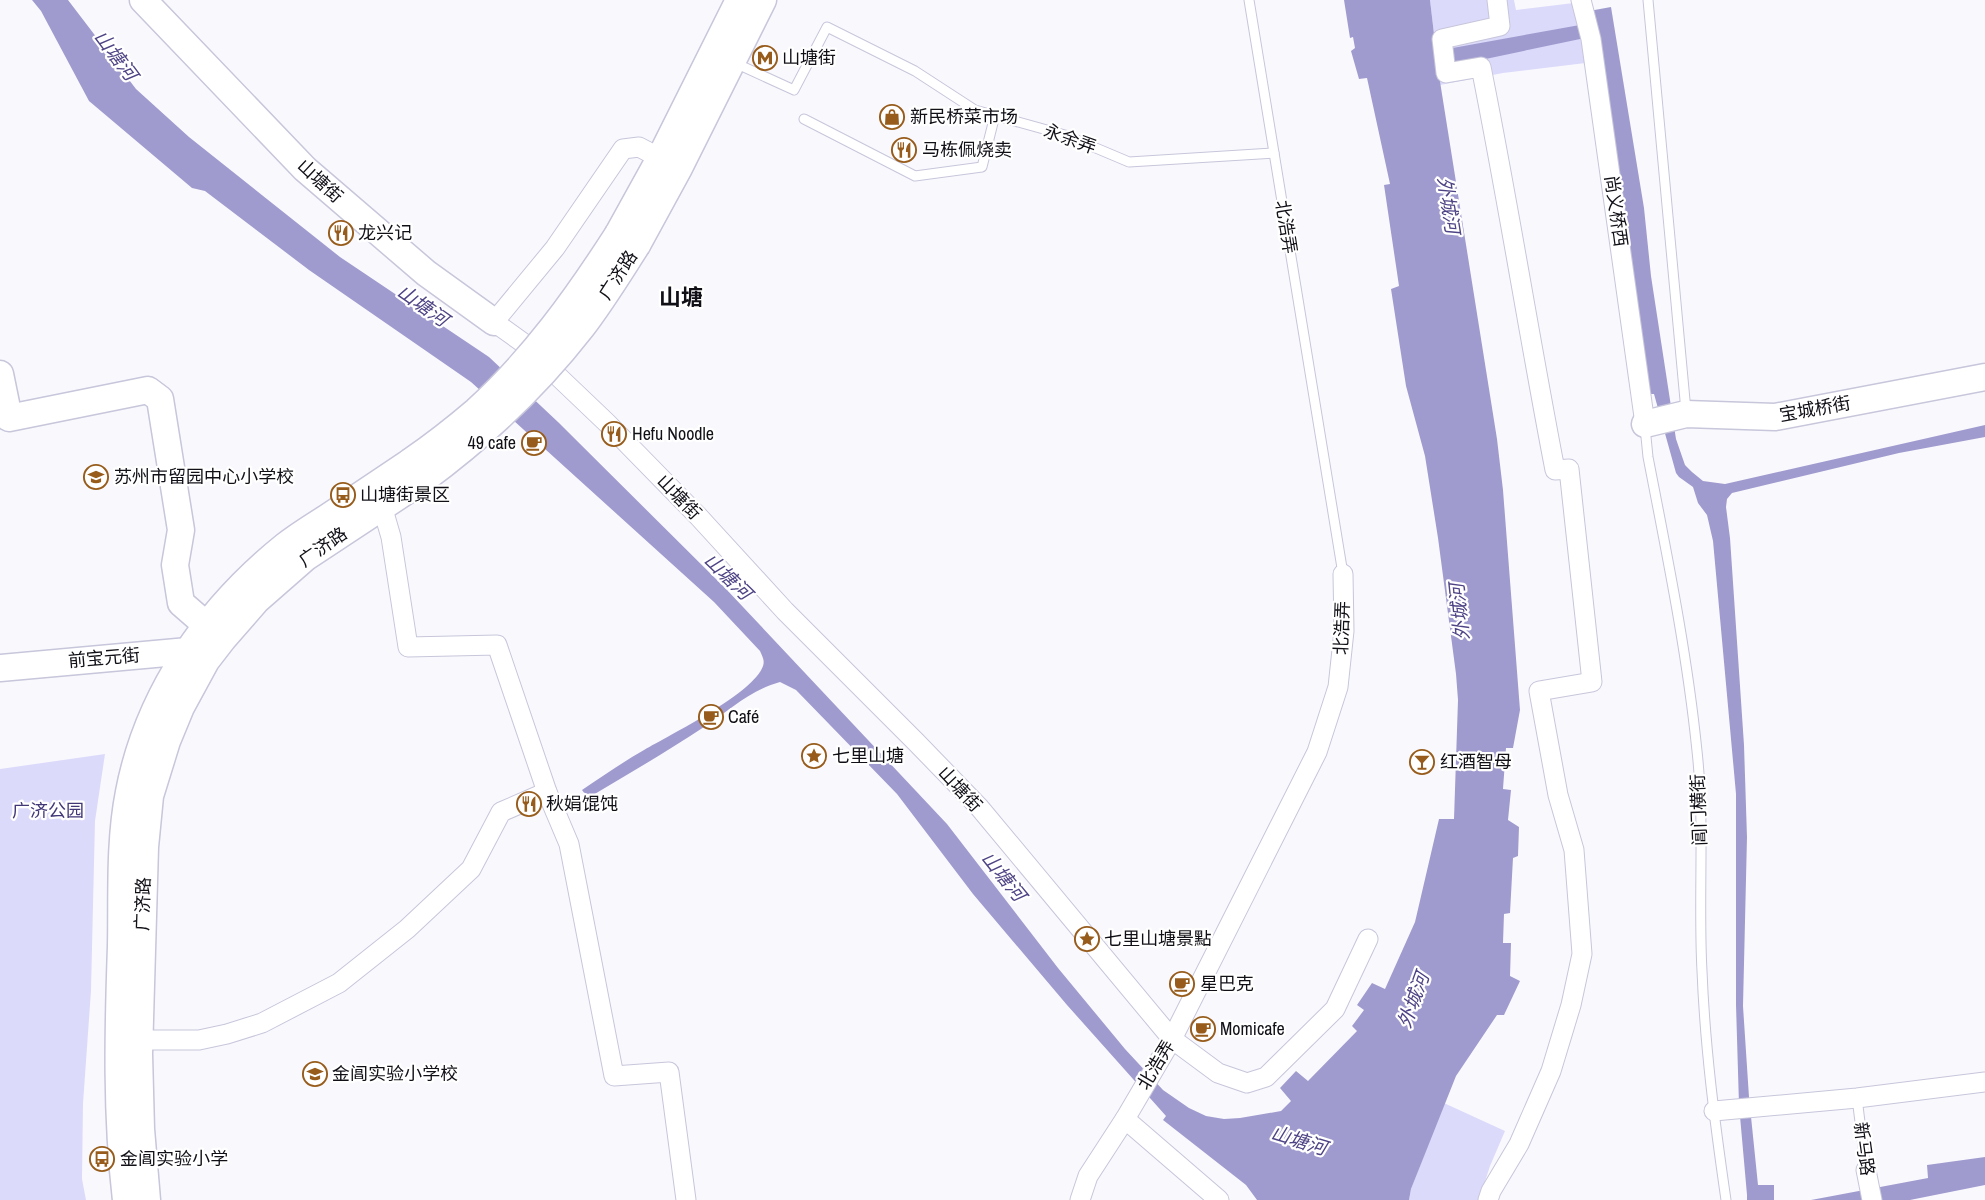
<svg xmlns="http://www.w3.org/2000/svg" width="1985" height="1200" font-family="'Archivo Narrow','Noto Sans SC',sans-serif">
	<rect width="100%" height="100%" fill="#f9f9fd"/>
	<!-- green -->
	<g fill="#dcdafa">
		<polygon points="1430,0 1514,0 1516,10 1582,2 1602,61 1503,73 1440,85"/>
		<polygon points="105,754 95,821 91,991 83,1104 82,1179 86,1200 0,1200 0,769"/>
		<polygon points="1444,1103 1505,1131 1490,1166 1479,1200 1409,1200 1411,1189"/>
	</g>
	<!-- water -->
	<g fill="#a09bcf">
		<path d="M32,0H68L136,89L189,137L340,257L489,357L558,422L727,590L947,824L1058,968L1125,1049L1163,1090L1189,1108L1206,1116L1224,1119L1240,1118L1281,1111L1291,1101L1280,1088L1296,1071L1308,1081L1357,1031L1352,1026L1364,1010L1357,1005L1372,983L1385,989L1415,922L1439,819H1454L1458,700L1456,674L1438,538L1425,456L1406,386L1391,289L1399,286L1384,185L1390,184L1367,78L1359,79L1351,51L1355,48L1353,37L1350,38L1344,0H1430L1436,51L1591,23L1589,11L1611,7L1644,208L1651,276L1676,439L1685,465L1692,472L1703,481L1725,484L1985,425V437L1899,453L1732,493L1727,499L1726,507L1730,538L1744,745L1747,837L1743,1006L1749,1097L1758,1185H1774V1200H1747V1195L1739,1105L1736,1005V794L1713,541L1707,515L1698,503L1693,487L1679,477L1676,473L1654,394H1649L1585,38L1438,69L1497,439L1503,490L1520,710L1513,748H1506L1503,789L1511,790L1508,820L1519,827L1518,856L1513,858L1510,913L1504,914L1503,943H1511L1510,976L1520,981L1504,1015H1497L1456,1076L1411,1189L1409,1200H1257L1246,1185L1163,1120L1166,1116L1067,1005L973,894L897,794L796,690L780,682C750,690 729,711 704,727C666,752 627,775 588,798L582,790C603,776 623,762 644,750C670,735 754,693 763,666C765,660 762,656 760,651L714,602L471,382L309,270L205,191L192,188L89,101L41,11Z"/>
		<polygon points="1985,1157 1985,1185 1910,1200 1811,1200 1928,1178 1927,1165"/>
	</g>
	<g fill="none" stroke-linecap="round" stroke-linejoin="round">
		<defs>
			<g id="lane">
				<polyline points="1249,0 1343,574"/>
				<polyline points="1648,0 1686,411"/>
				<polyline points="735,63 794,90 827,27 915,71 975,110 1065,135 1129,162 1274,153"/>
				<polyline points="804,119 915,176 982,167 995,115"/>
				<path d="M1645,427L1648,457C1667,555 1687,652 1697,751C1705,824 1698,898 1702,971C1705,1048 1715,1124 1726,1200"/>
				<polyline points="1857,1098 1866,1170"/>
			</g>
			<g id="street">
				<polyline points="1581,0 1591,39 1645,424"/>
				<polyline points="660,158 639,147 623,149 555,248 494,322 522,342 607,423 698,516 785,611 916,742 979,807 1172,1039 1218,1073 1247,1083 1266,1077 1335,1009 1368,939"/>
				<polyline points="382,506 391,537 408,647 497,645 547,792 569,844 614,1076 669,1072 686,1200"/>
				<polyline points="140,1040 199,1040 227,1034 262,1023 339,983 407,929 471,869 501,812 547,792"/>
				<polyline points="1714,1111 1857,1098 1985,1082"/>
				<polyline points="1125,1119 1219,1200"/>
				<polyline points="1866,1170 1872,1200"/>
				<polyline points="1080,1200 1088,1176 1125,1119 1172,1039 1317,752 1338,687 1344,631 1343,574"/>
				<path d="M1488,1200L1491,1191L1519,1144L1551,1071L1571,1005L1582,954L1574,850L1558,795L1539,691L1592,682L1569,469L1555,470C1529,336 1508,201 1481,67L1446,73L1442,39L1500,26L1497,0"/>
			</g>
			<g id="secondary">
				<polyline points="143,0 305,169 426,273 494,322"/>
				<polyline points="618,234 660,158 739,0"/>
				<polyline points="637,245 679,168 763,0"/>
				<polyline points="0,374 9,418 148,390 160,399 181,530 175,565 181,603 220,637"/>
				<polyline points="1645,424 1686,414 1775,417 1985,377"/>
				<polyline points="0,668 188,651 199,657"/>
				<path d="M126,1200C116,1115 118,1031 121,946C122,896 119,842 129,792C148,693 208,608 285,546C299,535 314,526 328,517C355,499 383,480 410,462"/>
				<polyline points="147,1200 141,1129 139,1054 145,847 150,796 167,741 181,707 206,661 223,639 257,600 305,558 423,480"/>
			</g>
		</defs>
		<!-- lane casing -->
		<use href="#lane" stroke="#c7c6db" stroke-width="11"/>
		<!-- street casing -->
		<use href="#street" stroke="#c7c6db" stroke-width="21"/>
		<!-- secondary casing -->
		<use href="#secondary" stroke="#c7c6db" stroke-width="29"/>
		<!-- lane -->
		<use href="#lane" stroke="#fff" stroke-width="9"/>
		<!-- street -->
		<use href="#street" stroke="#fff" stroke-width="19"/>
		<!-- secondary -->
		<use href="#secondary" stroke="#fff" stroke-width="26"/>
		<defs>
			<g id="secondary-bridge">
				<path d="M410,462C433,446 455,429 476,411C533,359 577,298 618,234"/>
				<path d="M423,480C483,436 536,386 582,327C602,301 619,273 637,245"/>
			</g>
		</defs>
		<!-- secondary-bridge casing -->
		<use href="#secondary-bridge" stroke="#c7c6db" stroke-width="29" stroke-linecap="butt"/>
		<!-- secondary-bridge -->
		<use href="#secondary-bridge" stroke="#fff" stroke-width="26"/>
	</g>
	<!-- icons -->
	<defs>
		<symbol id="metro-ring" viewBox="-11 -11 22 22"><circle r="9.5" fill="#fff" stroke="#975c1b" stroke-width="1.5"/><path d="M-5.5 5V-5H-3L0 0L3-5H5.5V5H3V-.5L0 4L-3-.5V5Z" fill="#975c1b"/></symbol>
		<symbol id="shop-ring" viewBox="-11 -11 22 22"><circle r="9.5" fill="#fff" stroke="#975c1b" stroke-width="1.5"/><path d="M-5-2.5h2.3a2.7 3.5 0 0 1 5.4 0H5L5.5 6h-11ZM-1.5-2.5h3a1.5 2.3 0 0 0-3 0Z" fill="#975c1b"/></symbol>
		<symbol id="restaurant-ring" viewBox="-11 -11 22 22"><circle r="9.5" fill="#fff" stroke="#975c1b" stroke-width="1.5"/><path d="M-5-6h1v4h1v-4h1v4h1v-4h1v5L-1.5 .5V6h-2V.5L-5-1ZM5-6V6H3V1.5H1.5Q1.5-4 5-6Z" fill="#975c1b"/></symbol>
		<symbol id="cafe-ring" viewBox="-11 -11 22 22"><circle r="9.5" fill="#fff" stroke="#975c1b" stroke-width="1.5"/><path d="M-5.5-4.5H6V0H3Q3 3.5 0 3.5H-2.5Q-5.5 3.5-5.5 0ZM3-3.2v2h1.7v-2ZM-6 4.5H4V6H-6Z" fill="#975c1b"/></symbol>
		<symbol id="school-ring" viewBox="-11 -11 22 22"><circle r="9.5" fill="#fff" stroke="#975c1b" stroke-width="1.5"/><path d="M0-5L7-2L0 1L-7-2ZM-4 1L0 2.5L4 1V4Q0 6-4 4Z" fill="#975c1b"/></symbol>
		<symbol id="bus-ring" viewBox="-11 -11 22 22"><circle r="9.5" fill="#fff" stroke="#975c1b" stroke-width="1.5"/><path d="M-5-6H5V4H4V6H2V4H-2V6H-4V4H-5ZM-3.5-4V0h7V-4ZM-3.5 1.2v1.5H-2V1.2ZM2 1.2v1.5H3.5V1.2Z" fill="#975c1b"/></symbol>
		<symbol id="sight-ring" viewBox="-11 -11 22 22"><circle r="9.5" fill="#fff" stroke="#975c1b" stroke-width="1.5"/><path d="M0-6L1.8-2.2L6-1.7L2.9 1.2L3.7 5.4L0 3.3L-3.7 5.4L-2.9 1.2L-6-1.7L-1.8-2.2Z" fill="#975c1b"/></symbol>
		<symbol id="bar-ring" viewBox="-11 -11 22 22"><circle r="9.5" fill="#fff" stroke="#975c1b" stroke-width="1.5"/><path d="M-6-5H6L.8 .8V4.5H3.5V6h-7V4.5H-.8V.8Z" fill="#975c1b"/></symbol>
	</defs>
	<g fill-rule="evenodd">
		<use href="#metro-ring" x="751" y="44" width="28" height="28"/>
		<use href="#shop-ring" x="878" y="103" width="28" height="28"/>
		<use href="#restaurant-ring" x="890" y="136" width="28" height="28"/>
		<use href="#restaurant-ring" x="327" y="219" width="28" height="28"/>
		<use href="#restaurant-ring" x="600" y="420" width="28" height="28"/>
		<use href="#cafe-ring" x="520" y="429" width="28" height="28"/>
		<use href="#school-ring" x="82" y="463" width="28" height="28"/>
		<use href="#bus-ring" x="329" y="481" width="28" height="28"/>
		<use href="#cafe-ring" x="697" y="703" width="28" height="28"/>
		<use href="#sight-ring" x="800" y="742" width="28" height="28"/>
		<use href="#bar-ring" x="1408" y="748" width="28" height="28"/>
		<use href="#restaurant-ring" x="515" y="790" width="28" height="28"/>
		<use href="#sight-ring" x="1073" y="925" width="28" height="28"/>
		<use href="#cafe-ring" x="1168" y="970" width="28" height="28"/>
		<use href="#cafe-ring" x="1189" y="1015" width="28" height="28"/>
		<use href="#school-ring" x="301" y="1060" width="28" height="28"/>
		<use href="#bus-ring" x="88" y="1145" width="28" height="28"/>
	</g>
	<g text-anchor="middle" stroke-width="4.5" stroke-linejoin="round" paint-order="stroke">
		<!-- poi labels -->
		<g font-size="18" fill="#111017" stroke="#fff" text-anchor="start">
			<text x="782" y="64">山塘街</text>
			<text x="910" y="123">新民桥菜市场</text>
			<text x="922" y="156">马栋佩烧卖</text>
			<text x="358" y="239">龙兴记</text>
			<text x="632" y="440">Hefu Noodle</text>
			<text x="516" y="449" text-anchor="end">49 cafe</text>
			<text x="114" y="483">苏州市留园中心小学校</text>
			<text x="360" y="501">山塘街景区</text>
			<text x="728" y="723">Café</text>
			<text x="832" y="762">七里山塘</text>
			<text x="1440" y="768">红酒智母</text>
			<text x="546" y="810">秋娟馄饨</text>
			<text x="1104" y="945">七里山塘景點</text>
			<text x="1200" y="990">星巴克</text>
			<text x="1220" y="1035">Momicafe</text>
			<text x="332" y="1080">金阊实验小学校</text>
			<text x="120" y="1165">金阊实验小学</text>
		</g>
		<!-- street labels -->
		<g font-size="18" fill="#111017" stroke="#fff">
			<text transform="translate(1070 139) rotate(20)" y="6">永余弄</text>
			<text transform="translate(320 181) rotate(43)" y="6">山塘街</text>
			<text transform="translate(1616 211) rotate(82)" y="6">尚义桥西</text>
			<text transform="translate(1286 227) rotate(81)" y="6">北浩弄</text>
			<text transform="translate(618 275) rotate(-57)" y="6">广济路</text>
			<text transform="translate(1815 409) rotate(-10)" y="6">宝城桥街</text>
			<text transform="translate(679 497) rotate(46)" y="6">山塘街</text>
			<text transform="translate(323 547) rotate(-35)" y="6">广济路</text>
			<text transform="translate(1342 628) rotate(-88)" y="6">北浩弄</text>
			<text transform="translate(104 658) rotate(-5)" y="6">前宝元街</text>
			<text transform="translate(960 789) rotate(47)" y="6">山塘街</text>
			<text transform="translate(1699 810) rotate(-92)" y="6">阊门横街</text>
			<text transform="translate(143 904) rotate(-88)" y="6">广济路</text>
			<text transform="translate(1156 1065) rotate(-59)" y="6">北浩弄</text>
			<text transform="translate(1864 1149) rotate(82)" y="6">新马路</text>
		</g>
		<!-- park labels -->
		<g font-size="18" fill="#423777" stroke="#fff">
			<text x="48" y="817">广济公园</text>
		</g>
		<!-- water labels -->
		<g font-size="19" font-style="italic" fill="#4e4385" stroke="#fff">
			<text transform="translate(116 55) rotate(53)" y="7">山塘河</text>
			<text transform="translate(1449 205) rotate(81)" y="7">外城河</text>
			<text transform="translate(423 305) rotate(35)" y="7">山塘河</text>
			<text transform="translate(728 576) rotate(44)" y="7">山塘河</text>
			<text transform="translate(1459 612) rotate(-96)" y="7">外城河</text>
			<text transform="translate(1004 876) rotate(51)" y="7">山塘河</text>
			<text transform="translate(1413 1000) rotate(-70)" y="7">外城河</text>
			<text transform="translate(1299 1140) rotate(17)" y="7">山塘河</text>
		</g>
		<!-- district labels -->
		<g font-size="22" font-weight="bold" fill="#111017" stroke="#fff">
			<text x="681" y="305">山塘</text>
		</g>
	</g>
</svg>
